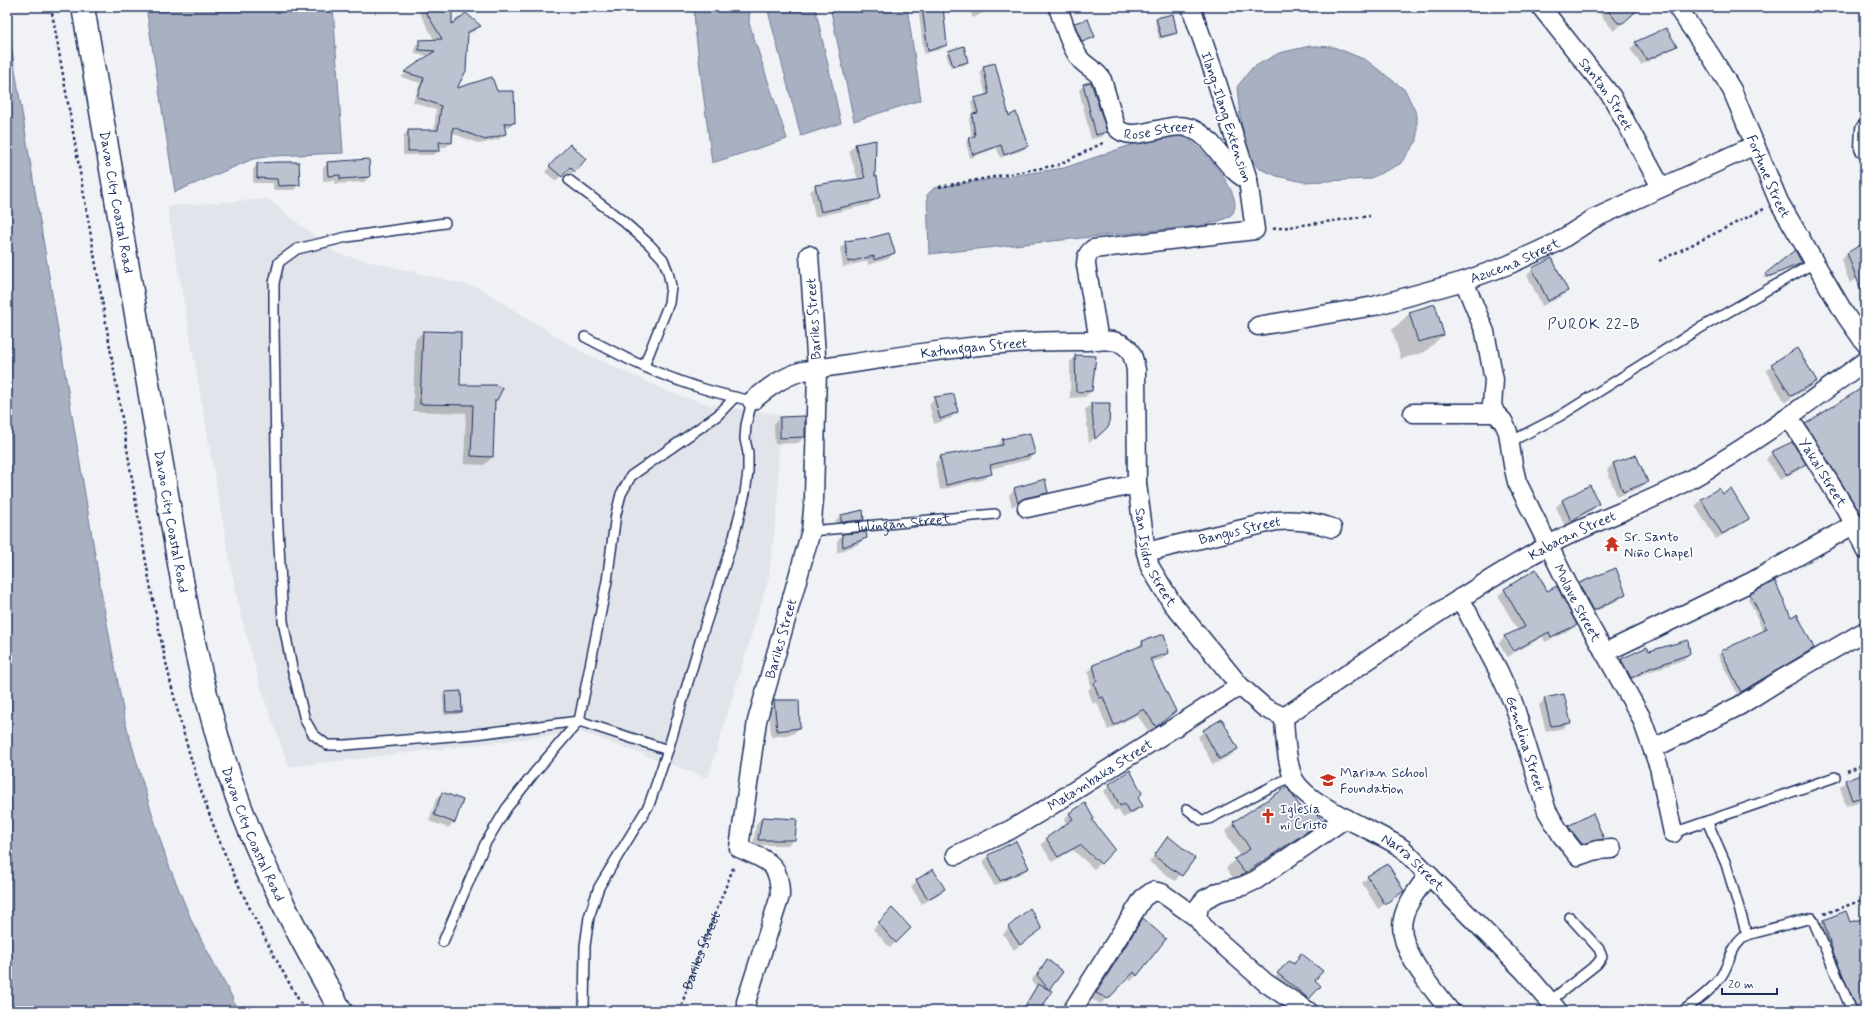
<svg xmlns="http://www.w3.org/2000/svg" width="1872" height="1018" font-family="Mynerve,sans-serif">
	<rect width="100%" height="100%" fill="#f1f2f5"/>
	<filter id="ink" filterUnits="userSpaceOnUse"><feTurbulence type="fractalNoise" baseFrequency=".025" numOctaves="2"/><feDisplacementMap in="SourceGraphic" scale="8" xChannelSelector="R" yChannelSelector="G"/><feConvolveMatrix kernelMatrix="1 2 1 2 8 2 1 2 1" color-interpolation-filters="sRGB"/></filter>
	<g filter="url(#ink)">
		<!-- built -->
		<polygon fill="#e1e4ea" points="268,199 336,253 479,288 582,352 671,393 711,405 779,414 778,502 769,577 708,778 581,732 289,767 263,695 244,627 231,568 167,206"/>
		<!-- water -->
		<g fill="#a8b0c2" stroke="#707c9a">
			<polygon points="146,7 333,7 343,153 274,156 253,159 175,192"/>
			<polygon points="694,7 750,7 749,23 787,139 712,163 695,28"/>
			<polygon points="767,7 815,7 841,123 801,136"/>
			<polygon points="830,7 907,7 921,100 854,121"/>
			<polygon points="7,21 101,591 125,721 146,794 167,861 193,924 232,997 237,1011 7,1011"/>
			<polygon points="1310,46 1334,47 1366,60 1405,90 1417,115 1417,141 1400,164 1369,179 1303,182 1277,176 1258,168 1248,154 1240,116 1237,87 1252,68 1279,53"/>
			<path d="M1172,134C1176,135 1182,136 1187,138C1201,147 1249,198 1231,215C1224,221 1213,222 1205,225L929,254L927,195L934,188L1064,168L1157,136Z"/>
		</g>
		<!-- shadow -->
		<g fill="#0003" fill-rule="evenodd">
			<polygon points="424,7 451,7 450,26 480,26 475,31 467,34 455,90 496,92 514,122 509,127 504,127 505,134 500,139 480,144 452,133 451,142 446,147 439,147 439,150 434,155 403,155 403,136 408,131 434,131 436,110 413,102 420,83 401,77 430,56 415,54 415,46 420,41 435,41 419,12"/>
			<polygon points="918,7 942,7 946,45 941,49 924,54"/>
			<polygon points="968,7 994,7 973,18"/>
			<polygon points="1345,7 1351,7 1348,10"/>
			<polygon points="1605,7 1640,7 1614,31 1599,13"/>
			<polygon points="1158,18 1176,32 1173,35 1159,39 1155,21"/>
			<polygon points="1636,43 1675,46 1669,51 1641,65 1630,49"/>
			<polygon points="949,52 967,62 964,65 951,68 946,54"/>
			<polygon points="984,67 1008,117 1027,146 1023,150 1000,158 997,148 970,158 966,142 972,138 969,119 974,115 971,103 975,99 986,96 980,71"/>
			<polygon points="1084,85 1106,132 1102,137 1091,139 1079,90"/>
			<polygon points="875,141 874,177 879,197 868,205 815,217 810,192 816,186 858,180 849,151 855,145"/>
			<polygon points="565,150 585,159 569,176 564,172 556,181 545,172"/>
			<polygon points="328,163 369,177 364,182 335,184 335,180 323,181 323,168"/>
			<polygon points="258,164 298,185 294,190 273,190 273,183 253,183 253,169"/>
			<polygon points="889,234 894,253 888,259 868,265 868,261 843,267 840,248 846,242"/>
			<polygon points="1865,243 1865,274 1850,283 1841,260 1847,254"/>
			<polygon points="1795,251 1801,262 1799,265 1765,279 1764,277 1767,274"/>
			<polygon points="1533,269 1567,291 1561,297 1542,306 1527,275"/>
			<polygon points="1410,313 1443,335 1425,352 1401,359 1392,330"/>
			<polygon points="423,332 460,333 459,386 496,400 494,402 492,457 484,465 464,464 466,413 413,411 415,340"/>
			<polygon points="1076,356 1091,391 1085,397 1070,398 1070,362"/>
			<polygon points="1772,365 1816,381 1810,387 1785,402 1766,371"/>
			<polygon points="1865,387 1865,436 1821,464 1800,430 1806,424"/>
			<polygon points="935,398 957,412 951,418 934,424 929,404"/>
			<polygon points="1091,404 1109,404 1102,432 1089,443 1085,410"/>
			<polygon points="804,417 804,437 798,443 775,444 774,424 780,418"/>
			<polygon points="1002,440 1034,454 1028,460 990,469 991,473 985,479 940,490 935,463 941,457 996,446"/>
			<polygon points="1772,453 1805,464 1799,470 1780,480 1766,459"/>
			<polygon points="1865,455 1865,543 1824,470 1830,463"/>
			<polygon points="1635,456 1647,481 1641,487 1617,497 1607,470 1613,464"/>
			<polygon points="1589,487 1598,504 1592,510 1565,526 1556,507 1562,501"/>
			<path d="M1015,489L1047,492L1041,498L1018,503L1012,507L1009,495ZM1041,493V495L1020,500V498Z"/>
			<polygon points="1719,489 1722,496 1748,519 1742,524 1716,539 1695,506 1701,500"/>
			<polygon points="841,515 863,520 857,526 836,528 835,521"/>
			<polygon points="842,535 865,538 859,544 837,553 837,541"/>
			<polygon points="1615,570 1625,594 1619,600 1587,616 1574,590 1580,584"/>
			<polygon points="1535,571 1546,592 1576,624 1570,630 1545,642 1543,637 1516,652 1506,638 1504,638 1514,653 1508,657 1499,643 1504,637 1518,631 1498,596 1504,590"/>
			<polygon points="1751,595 1813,648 1738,695 1718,655 1721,652 1763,631 1748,598"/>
			<polygon points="1142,642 1168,653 1162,659 1151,662 1175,710 1149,732 1137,715 1108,730 1097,702 1093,704 1088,690 1091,687 1088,672 1094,666 1137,648"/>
			<polygon points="1646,648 1649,653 1689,654 1683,660 1643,674 1625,683 1615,666 1621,660"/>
			<polygon points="446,693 461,712 458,714 444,715 443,695"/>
			<polygon points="1545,699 1570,722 1564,728 1546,732 1539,705"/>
			<polygon points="774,701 799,728 793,734 771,737 769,707"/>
			<polygon points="1204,731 1237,749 1231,755 1213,765 1198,737"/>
			<polygon points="1865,775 1865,800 1846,806 1840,787 1846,781"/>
			<polygon points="1110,785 1137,798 1141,806 1135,812 1123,818 1118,809 1114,811 1104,791"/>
			<polygon points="1287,788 1305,815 1322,821 1313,830 1236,882 1226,868 1240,856 1225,832 1234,823"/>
			<polygon points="442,794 454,822 448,828 429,821 436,799"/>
			<polygon points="1070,813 1091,820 1114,849 1094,869 1073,850 1052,862 1041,844 1067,825 1064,819"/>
			<polygon points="762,818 794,839 788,845 753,845 756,824"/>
			<polygon points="1569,826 1603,839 1597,845 1576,849 1563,832"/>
			<polygon points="1169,838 1193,858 1175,881 1149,862"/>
			<polygon points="989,855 1028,868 1022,873 994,886 983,861"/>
			<polygon points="1388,866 1402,891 1378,909 1362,883 1368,877"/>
			<polygon points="917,881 944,889 938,895 922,904 911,887"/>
			<polygon points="892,910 910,928 890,948 873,929"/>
			<polygon points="1845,912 1849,923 1865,919 1865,1011 1850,1011 1817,927 1823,920"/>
			<polygon points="1143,920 1137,975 1131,981 1127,978 1101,1004 1091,999 1138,926"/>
			<polygon points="1009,928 1041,929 1014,950 1003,934"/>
			<polygon points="1301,954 1308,998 1303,1004 1272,980 1289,963 1293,965"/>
			<polygon points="1047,960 1062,972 1047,990 1039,1011 1021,1011 1036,987 1031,981"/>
		</g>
		<!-- building -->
		<g fill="#bcc2d0" stroke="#1b2f5e">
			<polygon points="423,7 452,7 452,24 466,13 481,26 468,32 466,71 457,88 492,77 497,91 514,91 515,123 504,123 506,134 485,140 453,127 452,143 439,142 440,151 408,151 408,130 438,130 441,106 417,97 424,78 404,72 435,51 419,50 419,40 442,39"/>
			<polygon points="922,7 943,7 947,45 928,51"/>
			<polygon points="1605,7 1641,7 1623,23 1618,23"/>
			<polygon points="1173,14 1177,33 1161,37 1156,18"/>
			<polygon points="1088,19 1095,37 1082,42 1074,23"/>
			<polygon points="1666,28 1677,46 1647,60 1635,42"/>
			<polygon points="964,46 968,62 953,66 948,51"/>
			<polygon points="995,63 1009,116 1016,112 1028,146 1004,155 1001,145 973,155 969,138 975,136 972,114 978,113 974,98 989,94 983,66"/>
			<polygon points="1091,82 1107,132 1096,135 1083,84"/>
			<polygon points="876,140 875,176 877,176 880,197 874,200 821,212 815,185 865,178 855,144"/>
			<polygon points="570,144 586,159 575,172 570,167 562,177 549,166"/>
			<polygon points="369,159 370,177 340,179 340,175 328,176 327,162"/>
			<polygon points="277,162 299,162 300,185 278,186 277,179 257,178 257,163"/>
			<polygon points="889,233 895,253 874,260 874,256 848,262 845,241 866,238 866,239"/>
			<polygon points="1865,242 1865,297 1864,298 1847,253"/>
			<polygon points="1795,250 1802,263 1768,277 1766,273"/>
			<polygon points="1552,258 1568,291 1548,301 1532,268"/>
			<polygon points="1435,304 1444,335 1418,342 1409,312"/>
			<polygon points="423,331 461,332 460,385 495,385 503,388 497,400 495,400 493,457 471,456 473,405 420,404"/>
			<polygon points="1797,348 1817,381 1791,396 1771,364"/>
			<polygon points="1075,355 1096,356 1092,391 1076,392"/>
			<polygon points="1865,386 1865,521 1805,424"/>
			<polygon points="954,394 958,412 940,419 934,397"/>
			<polygon points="1091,403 1110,403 1109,426 1095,439"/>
			<polygon points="805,416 805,437 780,438 780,417"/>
			<polygon points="1030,433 1035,454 990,465 992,474 946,485 940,456 1003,445 1002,439"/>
			<polygon points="1792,442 1806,464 1786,475 1771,452"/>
			<polygon points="1636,455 1648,482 1623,492 1613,463"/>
			<polygon points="1045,479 1048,493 1025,498 1018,503 1014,488"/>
			<polygon points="1590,485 1599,504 1571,521 1562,500"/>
			<polygon points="1719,488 1723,494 1731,489 1749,519 1722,534 1701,499"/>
			<polygon points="863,510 864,520 841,522 841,515"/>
			<polygon points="866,532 867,538 843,547 842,534"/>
			<polygon points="1616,568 1626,594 1593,611 1579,583"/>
			<polygon points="1536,569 1547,591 1557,586 1577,625 1551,637 1549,632 1514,651 1504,636 1525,627 1504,589"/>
			<polygon points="1775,581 1791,617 1797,614 1814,648 1741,692 1721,651 1767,629 1750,594"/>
			<polygon points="1164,634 1169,653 1150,659 1176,711 1156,727 1144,709 1114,725 1103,697 1099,698 1094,683 1097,681 1093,665 1143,645 1142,641"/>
			<polygon points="1688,640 1690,654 1650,668 1631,678 1621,659 1647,647 1649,651"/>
			<polygon points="461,691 462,712 446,712 445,692"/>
			<polygon points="1564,694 1571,723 1551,726 1544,698"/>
			<polygon points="774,700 799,700 800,728 777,731"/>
			<polygon points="1222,719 1238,749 1219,759 1203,730"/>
			<polygon points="1130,770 1142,793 1138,798 1143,806 1129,813 1125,804 1120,806 1109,784"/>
			<polygon points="1865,774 1865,796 1852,800 1845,780"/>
			<polygon points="1287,787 1305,814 1311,810 1323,821 1245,873 1234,859 1250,849 1233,822"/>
			<polygon points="442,792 463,800 455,823 434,815"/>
			<polygon points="1085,803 1094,819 1092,820 1115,849 1101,864 1080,845 1058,857 1046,838 1073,819 1069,813"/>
			<polygon points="1593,813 1604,839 1582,844 1568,826"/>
			<polygon points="762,817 797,819 795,840 758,840"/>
			<polygon points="1168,836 1195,858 1182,876 1154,856"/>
			<polygon points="1016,841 1029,868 1000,881 988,855"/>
			<polygon points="1388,864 1404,891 1385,904 1367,876"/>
			<polygon points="933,869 945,889 928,899 916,880"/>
			<polygon points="892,908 911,928 896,943 878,923"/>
			<polygon points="1030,908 1042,929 1020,945 1008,927"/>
			<polygon points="1846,911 1850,922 1865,918 1865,1011 1858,1011 1833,952 1823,920"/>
			<polygon points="1143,918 1166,939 1137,976 1134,972 1108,999 1096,993"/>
			<polygon points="1301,953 1323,971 1315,980 1321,986 1309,999 1277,973 1289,961 1294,964"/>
			<polygon points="1047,959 1063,972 1049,990 1037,975"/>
			<polygon points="1038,984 1052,991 1040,1011 1022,1011"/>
		</g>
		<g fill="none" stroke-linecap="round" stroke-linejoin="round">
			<defs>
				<g id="lane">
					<polyline points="569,180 623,221 649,244 663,259 668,272 671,286 669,303 644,366"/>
					<polyline points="445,223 347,237 297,249 279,262 274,283 274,331 277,509 283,621 292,668 305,720 313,734 327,745 346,745 476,734 579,721 668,750"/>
					<polyline points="1510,442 1560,416 1695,331 1814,263"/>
					<path id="s2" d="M811,531L995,514"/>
					<polyline points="1187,809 1201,820 1209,819 1292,776"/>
					<polyline points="1707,821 1726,864 1747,935"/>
					<polyline points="1673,833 1835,777"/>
					<polyline points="443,942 485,844 506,809 535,772 579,721 607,581 616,514 621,494 631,476 718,415 735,397"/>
					<polyline points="1550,1001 1597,964 1602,957 1599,949 1570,917"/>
					<path d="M584,1011L585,946L589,917L599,887L649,805L668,750L701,638L734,537L745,493L748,472V453L745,439L746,425L752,401C728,396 704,390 680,381C647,370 616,353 585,337"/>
					<path d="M1683,1011C1696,1001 1710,992 1720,978C1731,963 1730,945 1747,935L1812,918L1852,1011"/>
				</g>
				<g id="street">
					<path id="s3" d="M1058,7C1064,24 1069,44 1080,59C1086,67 1097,70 1102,80L1116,127C1130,145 1167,122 1186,127C1214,133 1223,169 1248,180"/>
					<path id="s4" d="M1541,7L1612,97L1661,187"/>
					<path id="s5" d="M1677,7L1711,56L1732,90L1779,202L1846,316L1865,343"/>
					<polyline points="1864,148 1865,129"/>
					<path id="s6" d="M1464,281L1485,332L1494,380L1492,405L1495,413L1503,421L1508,432L1513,465L1517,482L1579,607L1641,717L1659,767L1673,833"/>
					<path id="s7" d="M1258,326L1374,306L1464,281L1508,265L1556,243L1593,219L1755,145"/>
					<path d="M1099,341L1086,265C1086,258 1087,254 1093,249L1255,230L1248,180L1213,70L1191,7"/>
					<path id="s8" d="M752,401C768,388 782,377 803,371C895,357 988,340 1080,341C1093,341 1111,338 1122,344C1132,349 1134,360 1136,370L1137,484L1146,552L1150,567L1172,603L1240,686L1265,708L1284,717"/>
					<polyline points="1413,413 1495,413"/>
					<path id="s9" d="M1789,417L1855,524L1865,550"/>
					<polyline points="1027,508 1137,484"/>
					<path id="s10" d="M1146,552L1276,521C1297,519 1313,521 1332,528"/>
					<path id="s11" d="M1460,598L1499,672L1514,705L1547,811L1562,836L1578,856L1597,850L1612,849"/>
					<polyline points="1604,653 1753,581 1855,524"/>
					<path id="s12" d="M1284,717C1371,659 1457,596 1549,545C1589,523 1633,509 1674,488C1742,453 1804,406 1865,361"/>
					<path id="s13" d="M1284,717C1285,736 1286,756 1292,775C1303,806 1375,829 1402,848L1524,971L1558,1011"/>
					<polyline points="1654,748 1739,706 1782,679 1865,631"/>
					<path id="s14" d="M956,855L1010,830L1044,810L1240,686"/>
					<path d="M1429,874C1420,887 1406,903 1403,919C1396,949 1433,989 1450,1011"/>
					<polyline points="1197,918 1199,906 1205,899 1219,892 1243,886 1256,880 1346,818"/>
					<path id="s15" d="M746,1002L780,896C780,861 767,861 739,848L757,721L811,531L814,499L817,369L809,255"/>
					<polyline points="1072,1011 1143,898 1153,891 1162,893 1197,918 1206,930 1266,983 1308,1011"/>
				</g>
				<g id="primary">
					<path id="s16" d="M83,7C108,150 133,293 157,436C178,555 194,675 234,789C261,867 301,940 341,1011"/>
				</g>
			</defs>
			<!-- lane casing -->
			<use href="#lane" stroke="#1b2f5e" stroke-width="12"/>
			<!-- street casing -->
			<use href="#street" stroke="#1b2f5e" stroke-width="21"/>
			<!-- primary casing -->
			<use href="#primary" stroke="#1b2f5e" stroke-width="25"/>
			<!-- path -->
			<g stroke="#1b2f5e" stroke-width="2.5" stroke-dasharray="3 3" stroke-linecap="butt">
				<path d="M51,7C74,136 96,265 118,394C141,530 159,668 204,799C229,873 266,943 305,1011"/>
				<polyline points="939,187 1058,165 1105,142"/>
				<polyline points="1273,229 1370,216"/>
				<polyline points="1659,261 1764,209"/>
				<polyline points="1847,771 1865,764"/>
				<polyline points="1824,914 1865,899"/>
				<path id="s1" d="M680,1011L691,975L734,866"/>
			</g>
			<!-- lane -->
			<use href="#lane" stroke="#fff" stroke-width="9"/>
			<!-- street -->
			<use href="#street" stroke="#fff" stroke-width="18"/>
			<!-- primary -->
			<use href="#primary" stroke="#fff" stroke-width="22"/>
		</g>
	</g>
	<!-- icons -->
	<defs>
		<symbol id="temple-bare" viewBox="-9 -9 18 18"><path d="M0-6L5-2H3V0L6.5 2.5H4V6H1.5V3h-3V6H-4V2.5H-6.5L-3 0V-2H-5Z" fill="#c8321e" stroke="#fff" stroke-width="2.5" paint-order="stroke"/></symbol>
		<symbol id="school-bare" viewBox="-9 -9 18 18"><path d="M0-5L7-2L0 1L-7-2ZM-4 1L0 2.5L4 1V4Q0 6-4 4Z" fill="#c8321e" stroke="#fff" stroke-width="2.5" paint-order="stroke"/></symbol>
		<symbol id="church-bare" viewBox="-9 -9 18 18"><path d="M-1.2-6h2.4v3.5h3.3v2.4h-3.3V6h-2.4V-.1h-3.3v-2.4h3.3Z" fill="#c8321e" stroke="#fff" stroke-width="2.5" paint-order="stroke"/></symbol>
	</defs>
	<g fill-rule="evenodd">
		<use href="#temple-bare" x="1601" y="533" width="22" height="22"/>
		<use href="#school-bare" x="1317" y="769" width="22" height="22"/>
		<use href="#church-bare" x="1257" y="805" width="22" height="22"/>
	</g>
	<g text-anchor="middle" stroke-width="3.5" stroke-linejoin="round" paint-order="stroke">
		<!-- street labels -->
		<g font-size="14" fill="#1b2f5e" stroke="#fff">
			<text dy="5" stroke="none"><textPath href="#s4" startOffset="109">Santan Street</textPath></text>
			<text transform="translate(1227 117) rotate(72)" y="5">Ilang-Ilang Extension</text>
			<text dy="5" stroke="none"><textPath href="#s3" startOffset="182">Rose Street</textPath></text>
			<text dy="5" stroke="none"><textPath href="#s5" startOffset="193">Fortune Street</textPath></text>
			<text dy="5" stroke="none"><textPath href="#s16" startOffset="198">Davao City Coastal Road</textPath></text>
			<text dy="5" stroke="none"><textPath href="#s7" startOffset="266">Azucena Street</textPath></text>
			<text transform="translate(813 319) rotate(-94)" y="5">Bariles Street</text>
			<text dy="5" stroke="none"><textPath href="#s8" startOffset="232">Katunggan Street</textPath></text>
			<text dy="5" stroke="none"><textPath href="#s9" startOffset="65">Yakal Street</textPath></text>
			<text dy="5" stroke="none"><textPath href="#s16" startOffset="522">Davao City Coastal Road</textPath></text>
			<text dy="5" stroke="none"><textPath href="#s2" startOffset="92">Tulingan Street</textPath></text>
			<text dy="5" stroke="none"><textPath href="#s10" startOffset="96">Bangus Street</textPath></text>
			<text dy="5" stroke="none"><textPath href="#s12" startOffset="341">Kabacan Street</textPath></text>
			<text dy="5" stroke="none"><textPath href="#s8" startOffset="602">San Isidro Street</textPath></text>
			<text dy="5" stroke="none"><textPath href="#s6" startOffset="347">Molave Street</textPath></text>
			<text dy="5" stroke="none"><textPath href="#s15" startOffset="395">Bariles Street</textPath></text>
			<text dy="5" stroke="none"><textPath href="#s11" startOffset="160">Gemelina Street</textPath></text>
			<text dy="5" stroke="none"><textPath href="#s14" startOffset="165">Matambaka Street</textPath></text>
			<text dy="5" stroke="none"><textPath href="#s16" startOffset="846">Davao City Coastal Road</textPath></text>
			<text dy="5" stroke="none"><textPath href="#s13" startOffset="210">Narra Street</textPath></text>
			<text dy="5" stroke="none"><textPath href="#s1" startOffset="64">Bariles Street</textPath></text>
		</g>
		<!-- poi labels -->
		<g font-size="14" fill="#1b2f5e" stroke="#fff" text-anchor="start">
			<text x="1624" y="541">Sr. Santo<tspan x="1624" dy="16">Niño Chapel</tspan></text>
			<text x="1340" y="777">Marian School<tspan x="1340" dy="16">Foundation</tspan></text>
			<text x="1280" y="813">Iglesia<tspan x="1280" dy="16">ni Cristo</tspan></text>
		</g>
		<!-- neighbourhood labels -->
		<g font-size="15" letter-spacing="1" fill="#1b2f5e" stroke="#fff">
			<text x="1594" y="329">PUROK 22-B</text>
		</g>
	</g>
	<!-- margin -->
	<rect width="1872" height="1018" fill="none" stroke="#fff" stroke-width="24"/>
	<rect x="12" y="12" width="1848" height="994" fill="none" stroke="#1b2f5e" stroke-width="1.5" filter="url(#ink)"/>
	<!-- scale -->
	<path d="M1722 988v6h55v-6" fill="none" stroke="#1b2f5e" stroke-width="2"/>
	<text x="1728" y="988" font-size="12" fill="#1b2f5e" stroke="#ffffff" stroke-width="3" paint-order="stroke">20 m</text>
</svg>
